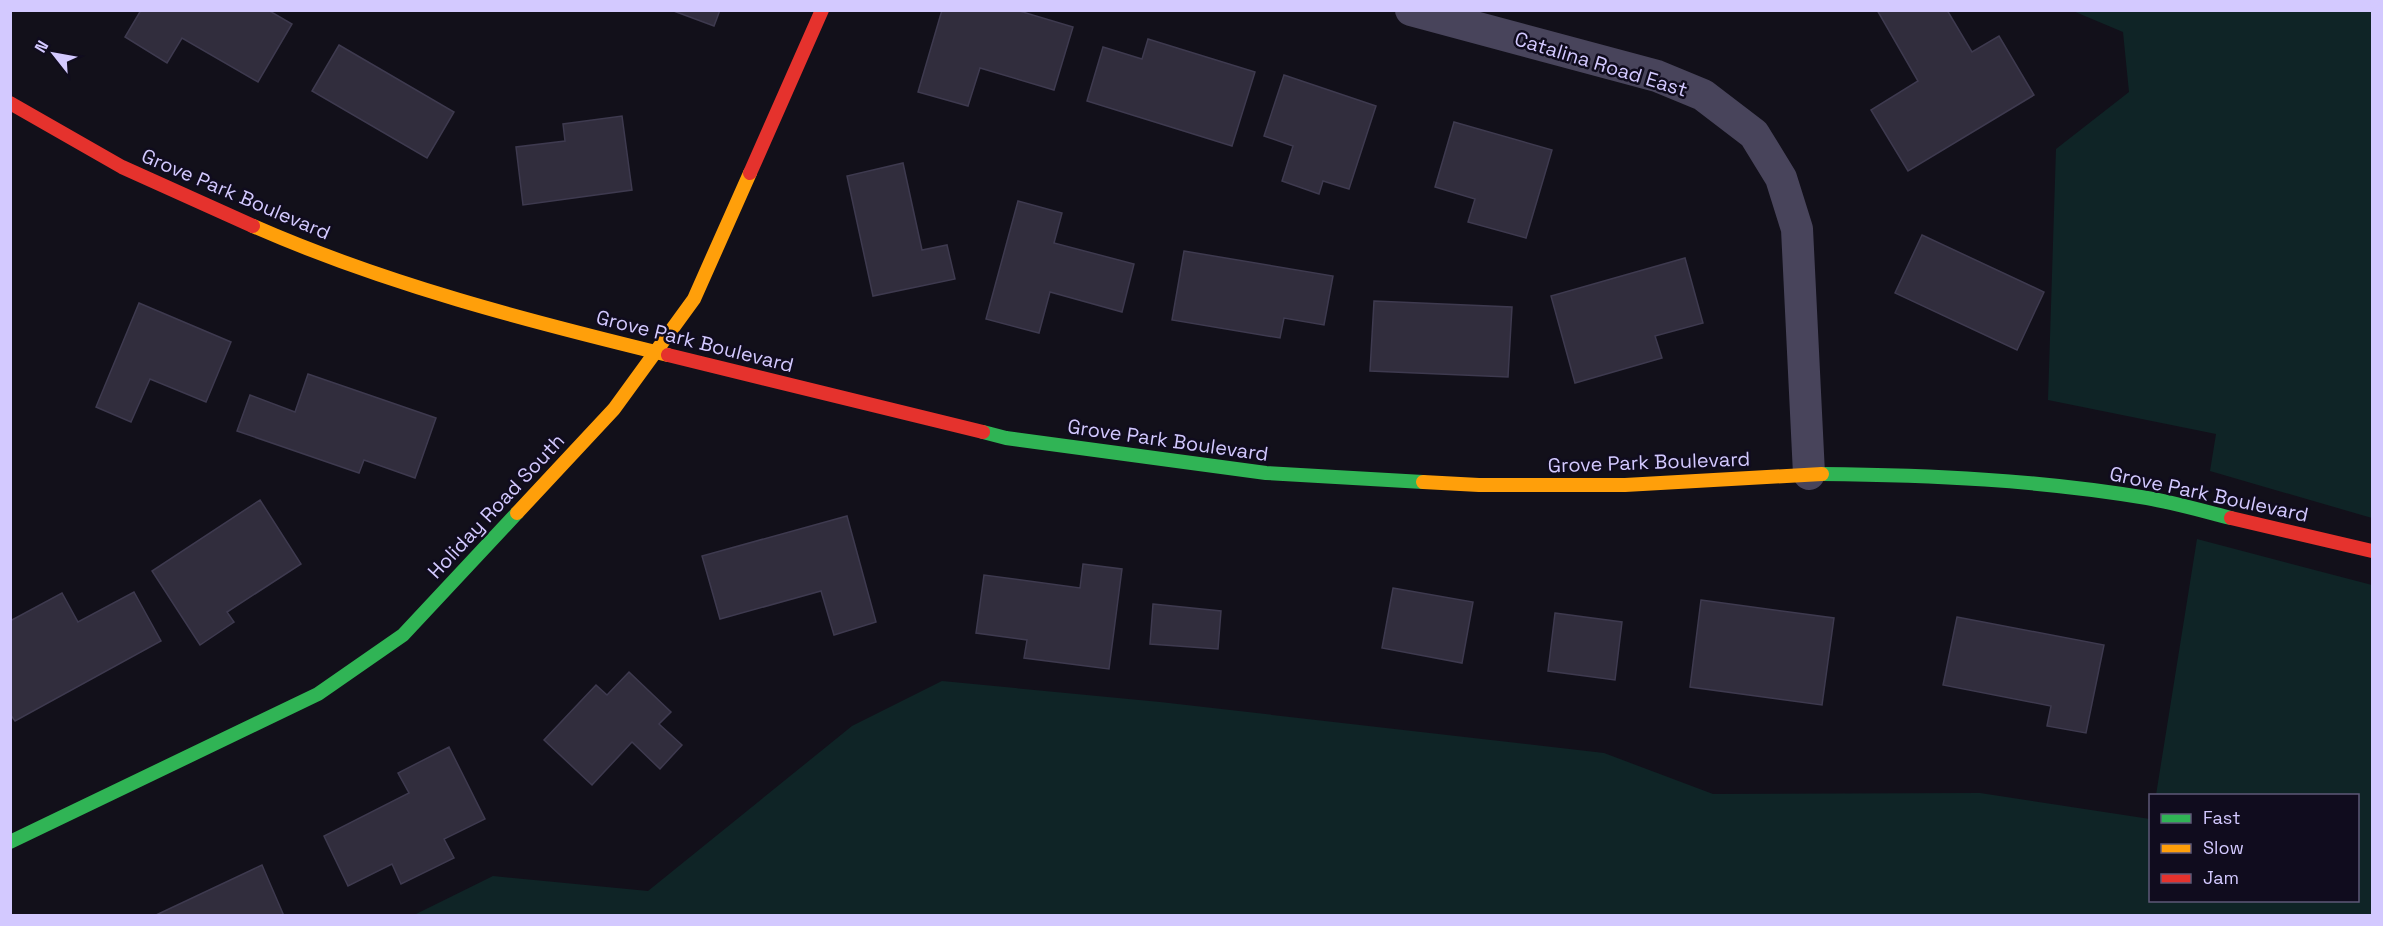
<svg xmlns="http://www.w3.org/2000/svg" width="2383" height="926" font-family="'Space Grotesk',sans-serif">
	<rect width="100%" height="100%" fill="#12101a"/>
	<!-- green -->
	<g fill="#0f2426">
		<polygon points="2073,11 2372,11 2372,518 2210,471 2216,434 2048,400 2056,149 2129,92 2123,32"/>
		<polygon points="2197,539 2372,585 2372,915 414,915 493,876 648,891 852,726 942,681 1160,702 1604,753 1713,794 1980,793 2150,819 2150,900 2358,900 2358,796 2156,795"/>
	</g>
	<!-- building -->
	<g fill="#312d3d" stroke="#3e3a4f" stroke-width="1.5">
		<polygon points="141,10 268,10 292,24 258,82 182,38 167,63 125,37"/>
		<polygon points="671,10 720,10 714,26"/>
		<polygon points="942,10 1016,10 1073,27 1054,90 980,68 968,106 918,92"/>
		<polygon points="1877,10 1947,10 1972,52 1999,36 2034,95 1908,171 1871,110 1918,81"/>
		<polygon points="1148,39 1255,72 1232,146 1087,101 1103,47 1142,59"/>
		<polygon points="339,45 454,112 427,158 312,91"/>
		<polygon points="1284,75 1376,106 1349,189 1323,181 1319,194 1282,181 1293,146 1264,136"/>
		<polygon points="622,116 632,190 523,205 516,147 565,141 563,124"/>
		<polygon points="1454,122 1552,150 1526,238 1468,222 1475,199 1435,187"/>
		<polygon points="903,163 922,250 947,245 955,279 873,296 847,176"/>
		<polygon points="1018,201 1062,213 1054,243 1134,264 1122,312 1050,292 1039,333 986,319"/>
		<polygon points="1922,235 2044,292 2017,350 1895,293"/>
		<polygon points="1184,251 1333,276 1324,325 1284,318 1280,338 1172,320"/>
		<polygon points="1685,258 1703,323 1655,336 1662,358 1575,383 1551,296"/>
		<polygon points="1374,301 1512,307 1508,377 1370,371"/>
		<polygon points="139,303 231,342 206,402 150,379 131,422 96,407"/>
		<polygon points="308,374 436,418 415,478 364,460 359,473 237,431 250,395 295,412"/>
		<polygon points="260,500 301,564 227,612 234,622 200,645 152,571"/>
		<polygon points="847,516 876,622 834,635 821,591 720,619 702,556"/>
		<polygon points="1083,564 1122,569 1109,669 1024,658 1027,640 976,633 984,575 1080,588"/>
		<polygon points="1393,588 1473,602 1462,663 1382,648"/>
		<polygon points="134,592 161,641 15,721 10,714 10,621 62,593 78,622"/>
		<polygon points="1701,600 1834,618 1822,705 1690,687"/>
		<polygon points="1153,604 1221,611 1218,649 1150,644"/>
		<polygon points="1555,613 1622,622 1615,680 1548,671"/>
		<polygon points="1957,617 2104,645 2086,733 2047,726 2051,706 1943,685"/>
		<polygon points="629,672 671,712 659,724 682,745 660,769 632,742 592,785 544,740 596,685 607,695"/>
		<polygon points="449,747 485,819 444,839 454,858 401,884 392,864 348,886 324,836 409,793 398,773"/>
		<polygon points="262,865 284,916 154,916"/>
	</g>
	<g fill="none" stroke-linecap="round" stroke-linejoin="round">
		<!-- street -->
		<polyline stroke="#48445b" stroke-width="32" points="1411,10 1657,76 1703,95 1754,134 1781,178 1797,229 1809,474"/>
		<!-- fast -->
		<g stroke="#30b455" stroke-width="14">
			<polyline points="983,432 1006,438 1266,473 1423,482"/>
			<path d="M1822,474C1931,475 2039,480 2147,498C2175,503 2203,511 2231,518"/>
			<polyline points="10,842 318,694 403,635 517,513"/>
		</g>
		<!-- slow -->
		<g stroke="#ff9f0a" stroke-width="14">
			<path d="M253,226C385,284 528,321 668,355"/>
			<polyline points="1423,482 1479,485 1625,485 1822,474"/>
			<polyline points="517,513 614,409 694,299 750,173"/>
		</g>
		<!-- jam -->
		<g stroke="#e5322d" stroke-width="14">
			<polyline points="10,103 122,167 253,226"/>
			<polyline points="750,173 822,10"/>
			<polyline points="668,355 983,432"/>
			<polyline points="2231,518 2372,551"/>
		</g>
	</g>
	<g text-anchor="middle" stroke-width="5" stroke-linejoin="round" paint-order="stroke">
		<!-- street labels -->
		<g font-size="20" fill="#d3c9ff" stroke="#100c1e">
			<text transform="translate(1601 64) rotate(17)" y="7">Catalina Road East</text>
			<text transform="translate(236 194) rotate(23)" y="7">Grove Park Boulevard</text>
			<text transform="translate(695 341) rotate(14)" y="7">Grove Park Boulevard</text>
			<text transform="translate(1168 440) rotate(8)" y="7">Grove Park Boulevard</text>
			<text transform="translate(1649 462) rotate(-2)" y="7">Grove Park Boulevard</text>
			<text transform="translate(2209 494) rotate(12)" y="7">Grove Park Boulevard</text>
			<text transform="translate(496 506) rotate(-47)" y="7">Holiday Road South</text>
		</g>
	</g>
	<!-- border -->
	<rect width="2383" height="926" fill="none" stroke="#d3c9ff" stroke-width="24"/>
	<!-- legend -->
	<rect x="2149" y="794" width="210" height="108" fill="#100c1e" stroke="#5e5878" stroke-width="1.5"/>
	<rect x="2161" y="814" width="30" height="9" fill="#30b455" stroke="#5e5878" stroke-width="1.5"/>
	<text x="2203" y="824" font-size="18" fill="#d3c9ff">Fast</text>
	<rect x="2161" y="844" width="30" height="9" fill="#ff9f0a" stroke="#5e5878" stroke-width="1.5"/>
	<text x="2203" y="854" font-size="18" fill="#d3c9ff">Slow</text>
	<rect x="2161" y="874" width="30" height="9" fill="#e5322d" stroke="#5e5878" stroke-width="1.5"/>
	<text x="2203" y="884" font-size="18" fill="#d3c9ff">Jam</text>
	<!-- north arrow -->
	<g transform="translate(54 54) rotate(301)" stroke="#100c1e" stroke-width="4.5" paint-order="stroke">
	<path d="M0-4.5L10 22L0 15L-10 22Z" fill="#d3c9ff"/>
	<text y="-9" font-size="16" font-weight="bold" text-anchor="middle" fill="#d3c9ff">N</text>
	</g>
</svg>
